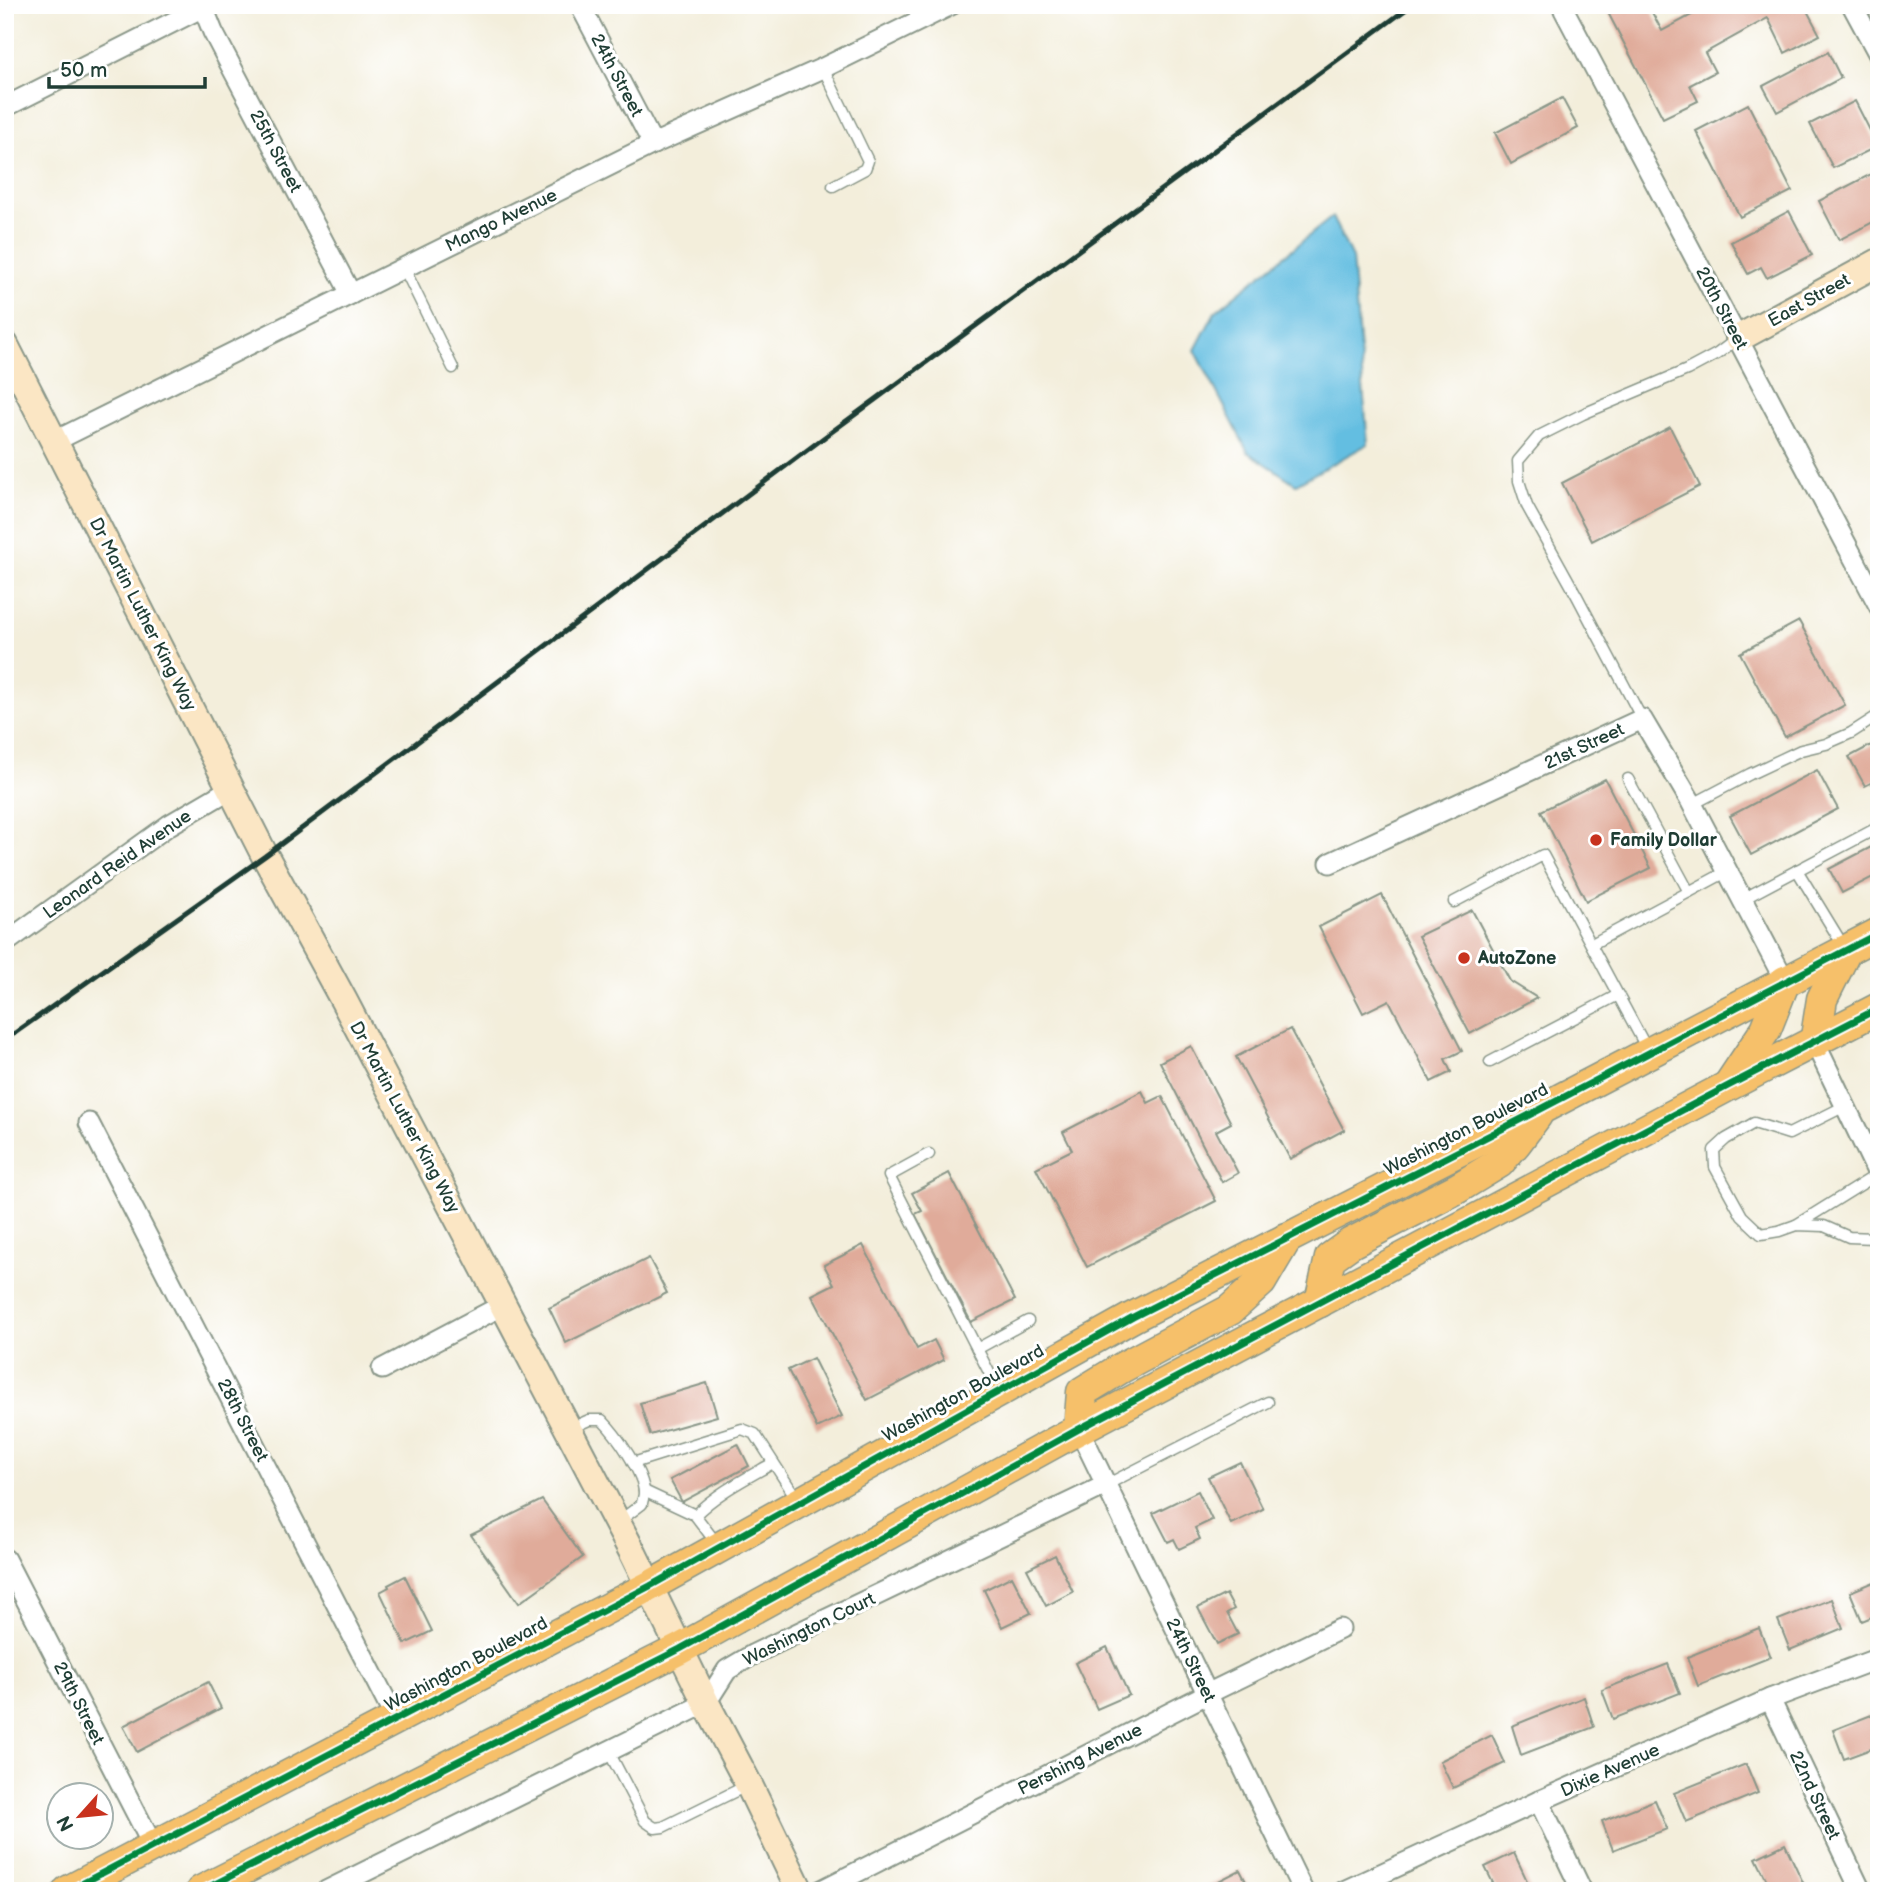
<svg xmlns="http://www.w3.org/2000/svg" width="1884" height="1896" font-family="'Balsamiq Sans',sans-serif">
	<rect width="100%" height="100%" fill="#fff"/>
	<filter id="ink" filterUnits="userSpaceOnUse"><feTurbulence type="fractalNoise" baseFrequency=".0143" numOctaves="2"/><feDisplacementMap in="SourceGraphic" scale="14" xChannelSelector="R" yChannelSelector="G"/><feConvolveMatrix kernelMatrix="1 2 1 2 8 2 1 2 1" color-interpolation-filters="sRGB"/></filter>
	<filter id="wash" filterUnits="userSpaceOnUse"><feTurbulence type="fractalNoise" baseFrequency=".00686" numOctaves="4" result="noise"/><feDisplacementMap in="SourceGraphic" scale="28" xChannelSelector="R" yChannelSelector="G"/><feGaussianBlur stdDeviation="1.57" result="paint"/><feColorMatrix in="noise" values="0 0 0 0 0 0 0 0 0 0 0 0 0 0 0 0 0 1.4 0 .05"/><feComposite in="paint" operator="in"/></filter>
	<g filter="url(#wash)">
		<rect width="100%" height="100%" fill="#f3eedb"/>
		<!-- water -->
		<polygon fill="#63bee1" stroke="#417e8a" stroke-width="2" points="1332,217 1352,258 1368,444 1296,484 1248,452 1195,350 1215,312"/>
		<g id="blocks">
			<!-- building -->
			<g fill="#e0ab9a">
				<polygon points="1604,5 1648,5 1662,31 1710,5 1804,5 1820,35 1785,53 1768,18 1705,53 1715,72 1690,85 1698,101 1663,118"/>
				<polygon points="1828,52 1841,78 1777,112 1763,86"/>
				<polygon points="1562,98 1578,128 1511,164 1495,133"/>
				<polygon points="1855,101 1878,146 1833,168 1810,124"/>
				<polygon points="1748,104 1792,191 1740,217 1696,131"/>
				<polygon points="1875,172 1879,178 1879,219 1839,240 1819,201"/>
				<polygon points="1789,211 1812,255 1767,278 1761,267 1748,274 1731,242"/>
				<polygon points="1670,427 1700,486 1592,541 1562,483"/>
				<polygon points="1799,621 1845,705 1785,737 1740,653"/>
				<polygon points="1879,741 1879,779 1865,786 1849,757"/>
				<polygon points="1817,770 1838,809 1751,855 1730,816"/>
				<polygon points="1605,779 1651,868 1586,901 1541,811"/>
				<polygon points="1879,843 1879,874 1842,893 1829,869"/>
				<polygon points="1382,895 1462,1051 1445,1059 1451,1072 1431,1082 1389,1000 1363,1013 1319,927"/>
				<polygon points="1472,910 1510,981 1537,998 1470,1034 1418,936"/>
				<polygon points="1290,1029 1344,1130 1290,1159 1236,1057"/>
				<polygon points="1191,1046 1231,1123 1216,1131 1238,1173 1222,1182 1160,1062"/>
				<polygon points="1142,1091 1148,1103 1162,1096 1216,1201 1087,1267 1036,1168 1072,1150 1063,1132"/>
				<polygon points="949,1173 1015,1300 971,1322 915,1214 922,1211 912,1193"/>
				<polygon points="863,1245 917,1349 934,1340 944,1360 867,1400 812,1295 834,1284 824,1265"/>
				<polygon points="649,1258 667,1293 566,1343 549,1308"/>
				<polygon points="813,1358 842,1416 817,1428 788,1370"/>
				<polygon points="707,1383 717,1416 650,1435 640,1403"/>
				<polygon points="738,1444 749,1466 682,1502 670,1480"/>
				<polygon points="1240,1462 1263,1509 1231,1524 1208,1477"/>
				<polygon points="1198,1491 1212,1520 1195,1528 1200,1539 1179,1549 1174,1539 1168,1542 1153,1513"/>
				<polygon points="542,1500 583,1557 519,1603 471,1535"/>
				<polygon points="1055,1555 1073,1592 1046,1606 1027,1569"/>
				<polygon points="405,1576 432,1631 405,1644 380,1592 389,1587 388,1585"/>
				<polygon points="1012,1576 1031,1613 1002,1627 984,1590"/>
				<polygon points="1879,1580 1879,1614 1862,1621 1850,1592"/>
				<polygon points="1226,1594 1234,1609 1227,1613 1238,1634 1217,1644 1198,1608"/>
				<polygon points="1832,1599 1843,1628 1790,1650 1778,1620"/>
				<polygon points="1759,1628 1771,1657 1698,1686 1687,1657"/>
				<polygon points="1107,1647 1129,1695 1097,1709 1075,1663"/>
				<polygon points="1668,1664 1680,1693 1613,1719 1602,1690"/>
				<polygon points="208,1682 221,1708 137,1752 123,1726"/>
				<polygon points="1584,1697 1594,1727 1521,1755 1512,1726"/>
				<polygon points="1879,1712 1879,1746 1844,1759 1833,1730"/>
				<polygon points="1492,1735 1505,1763 1453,1788 1440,1761"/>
				<polygon points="1746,1764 1758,1793 1686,1822 1674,1793"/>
				<polygon points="1655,1800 1667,1829 1613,1850 1602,1821"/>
				<polygon points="1785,1844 1807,1891 1772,1891 1756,1858"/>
				<polygon points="1514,1853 1532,1891 1497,1891 1485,1867"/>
				<polygon points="1240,1870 1251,1891 1199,1891"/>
			</g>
		</g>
	</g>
	<g filter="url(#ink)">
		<use href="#blocks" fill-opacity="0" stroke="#899688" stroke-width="2"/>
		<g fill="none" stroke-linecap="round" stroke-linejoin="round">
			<defs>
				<g id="lane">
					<polyline points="823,68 868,161 865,169 833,186"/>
					<polyline points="404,268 453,368"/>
					<polyline points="1642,719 1577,596 1527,506 1519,481 1518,461 1539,436 1583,414 1687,370 1717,354 1737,339"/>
					<polyline points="1628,779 1689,892"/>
					<polyline points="1693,804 1750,774 1801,750 1826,744 1851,733 1879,715"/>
					<polyline points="1797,870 1844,947"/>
					<polyline points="1743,899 1879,827"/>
					<polyline points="1454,902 1543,855 1647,1049"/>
					<polyline points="1592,944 1728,871"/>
					<polyline points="1490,1062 1618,995"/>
					<polyline points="1845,1106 1789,1134 1754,1123 1726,1139 1714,1150 1715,1167 1742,1216 1761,1234 1779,1231 1796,1225 1824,1226 1849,1237 1874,1238 1879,1237"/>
					<polyline points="929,1154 889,1176 997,1388"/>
					<polyline points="1796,1225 1878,1174"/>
					<polyline points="977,1349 1028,1321"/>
					<path d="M571,1428L589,1420H602C616,1434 644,1473 644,1493C644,1497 642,1501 642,1504L618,1522"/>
					<polyline points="633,1463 742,1429 755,1434 797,1499"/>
					<polyline points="1106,1485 1268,1402"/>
					<polyline points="644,1491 695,1515 717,1544"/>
					<path d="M695,1515C717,1493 745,1479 773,1463"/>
					<polyline points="609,1752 645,1821 655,1828 663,1827 748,1785"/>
				</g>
				<g id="street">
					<polyline points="580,5 653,144"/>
					<polyline points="1852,5 1879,55"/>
					<polyline points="203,7 213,32 351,294"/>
					<polyline points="1564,10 1879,606"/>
					<polyline points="5,107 207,5"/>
					<polyline points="55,441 653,144 823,68 951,5"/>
					<polyline points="1330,863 1642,719 1691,802 1785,981"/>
					<polyline points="5,943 169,825 232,788"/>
					<polyline points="1815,1043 1879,1176"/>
					<polyline points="89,1123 395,1718"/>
					<polyline points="382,1369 503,1305"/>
					<polyline points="1079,1429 1303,1891"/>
					<polyline points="5,1559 153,1846"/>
					<polyline points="1770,1699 1861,1891"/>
					<polyline points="1539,1801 1582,1891"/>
					<polyline points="326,1891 706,1703 727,1670 754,1654 1106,1485"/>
					<polyline points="820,1891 1207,1694 1340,1629"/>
					<polyline points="1344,1891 1539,1801 1770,1699 1879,1658"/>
				</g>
				<g id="secondary">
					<polyline points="1739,338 1879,262"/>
					<polyline points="5,345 265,856 344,1001 632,1551 706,1703 749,1785 800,1891"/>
				</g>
				<g id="primary">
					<polyline points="1815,1043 1822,999 1846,951"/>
					<polyline points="1730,1083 1766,1029 1785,981"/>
					<polyline points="1320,1302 1330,1258 1351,1243 1458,1188 1499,1163 1516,1143 1537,1115"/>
					<polyline points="1079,1429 1082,1392 1123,1367 1230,1310 1261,1282 1287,1238"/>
					<polyline points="68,1891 650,1586 1133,1317 1541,1109 1879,933"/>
					<polyline points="201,1891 680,1649 1079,1429 1728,1086 1879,1008"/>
				</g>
			</defs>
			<!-- lane casing -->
			<use href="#lane" stroke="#899688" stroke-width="13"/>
			<!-- street casing -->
			<use href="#street" stroke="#899688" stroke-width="23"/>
			<!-- secondary casing -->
			<use href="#secondary" stroke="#899688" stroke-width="30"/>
			<!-- primary casing -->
			<use href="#primary" stroke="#899688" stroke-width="33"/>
			<!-- lane -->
			<use href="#lane" stroke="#fff" stroke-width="10"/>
			<!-- street -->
			<use href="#street" stroke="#fff" stroke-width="19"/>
			<!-- secondary -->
			<use href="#secondary" stroke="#fbe6c4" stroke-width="26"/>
			<!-- primary -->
			<use href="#primary" stroke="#f6c06b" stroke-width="30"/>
			<!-- rail -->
			<polyline stroke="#1f3d34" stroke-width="5" points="5,1040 265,856 826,436 1412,5"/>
			<defs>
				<g id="cycleway">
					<polyline points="68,1891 650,1586 1133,1317 1541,1109 1879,933"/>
					<polyline points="201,1891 680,1649 1079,1429 1728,1086 1879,1008"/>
				</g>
			</defs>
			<!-- cycleway casing -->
			<use href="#cycleway" stroke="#fff" stroke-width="11"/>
			<!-- cycleway -->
			<use href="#cycleway" stroke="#00873e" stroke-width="7"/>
		</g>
	</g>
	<!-- markers -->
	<g fill="#c8321e" stroke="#fff" stroke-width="2.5">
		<circle cx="1596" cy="840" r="7"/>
		<circle cx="1464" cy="958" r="7"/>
	</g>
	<g text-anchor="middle" stroke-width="6" stroke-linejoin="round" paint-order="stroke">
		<!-- street labels -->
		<g font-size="18" fill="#1f3d34" stroke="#fff">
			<text transform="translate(617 75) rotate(62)" y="6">24th Street</text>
			<text transform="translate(276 151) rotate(62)" y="6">25th Street</text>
			<text transform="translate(501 220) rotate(-26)" y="6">Mango Avenue</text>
			<text transform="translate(1809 300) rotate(-29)" y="6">East Street</text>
			<text transform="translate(1722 308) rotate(62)" y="6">20th Street</text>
			<text transform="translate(143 614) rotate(63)" y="6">Dr Martin Luther King Way</text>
			<text transform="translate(1584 746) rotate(-25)" y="6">21st Street</text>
			<text transform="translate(117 864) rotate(-35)" y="6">Leonard Reid Avenue</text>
			<text transform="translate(405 1117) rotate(62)" y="6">Dr Martin Luther King Way</text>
			<text transform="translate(1466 1129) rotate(-27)" y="6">Washington Boulevard</text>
			<text transform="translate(963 1393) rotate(-29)" y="6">Washington Boulevard</text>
			<text transform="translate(243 1420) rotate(63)" y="6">28th Street</text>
			<text transform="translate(809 1629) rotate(-26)" y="6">Washington Court</text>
			<text transform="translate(1191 1660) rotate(64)" y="6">24th Street</text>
			<text transform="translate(466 1664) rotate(-28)" y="6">Washington Boulevard</text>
			<text transform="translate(79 1703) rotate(63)" y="6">29th Street</text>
			<text transform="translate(1080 1759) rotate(-27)" y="6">Pershing Avenue</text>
			<text transform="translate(1610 1770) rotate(-24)" y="6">Dixie Avenue</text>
			<text transform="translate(1815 1795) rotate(65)" y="6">22nd Street</text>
		</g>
		<!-- poi labels -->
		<g font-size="18" font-weight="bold" fill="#1f3d34" stroke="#fff" text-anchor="start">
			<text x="1610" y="846">Family Dollar</text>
			<text x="1478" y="964">AutoZone</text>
		</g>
	</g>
	<!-- margin -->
	<rect width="1884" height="1896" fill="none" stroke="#fff" stroke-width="28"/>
	<!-- north arrow -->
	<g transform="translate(80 1816) rotate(243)"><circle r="33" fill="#ffffff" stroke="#a5b1ae" stroke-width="2"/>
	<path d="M0-5L12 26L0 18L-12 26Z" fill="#c8321e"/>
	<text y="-10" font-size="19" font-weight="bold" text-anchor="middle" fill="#1f3d34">N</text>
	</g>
	<!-- scale -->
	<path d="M49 77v10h156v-10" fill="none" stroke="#1f3d34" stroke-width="3.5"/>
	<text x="60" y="77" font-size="21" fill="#1f3d34" stroke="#ffffff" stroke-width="5" paint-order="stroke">50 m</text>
</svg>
